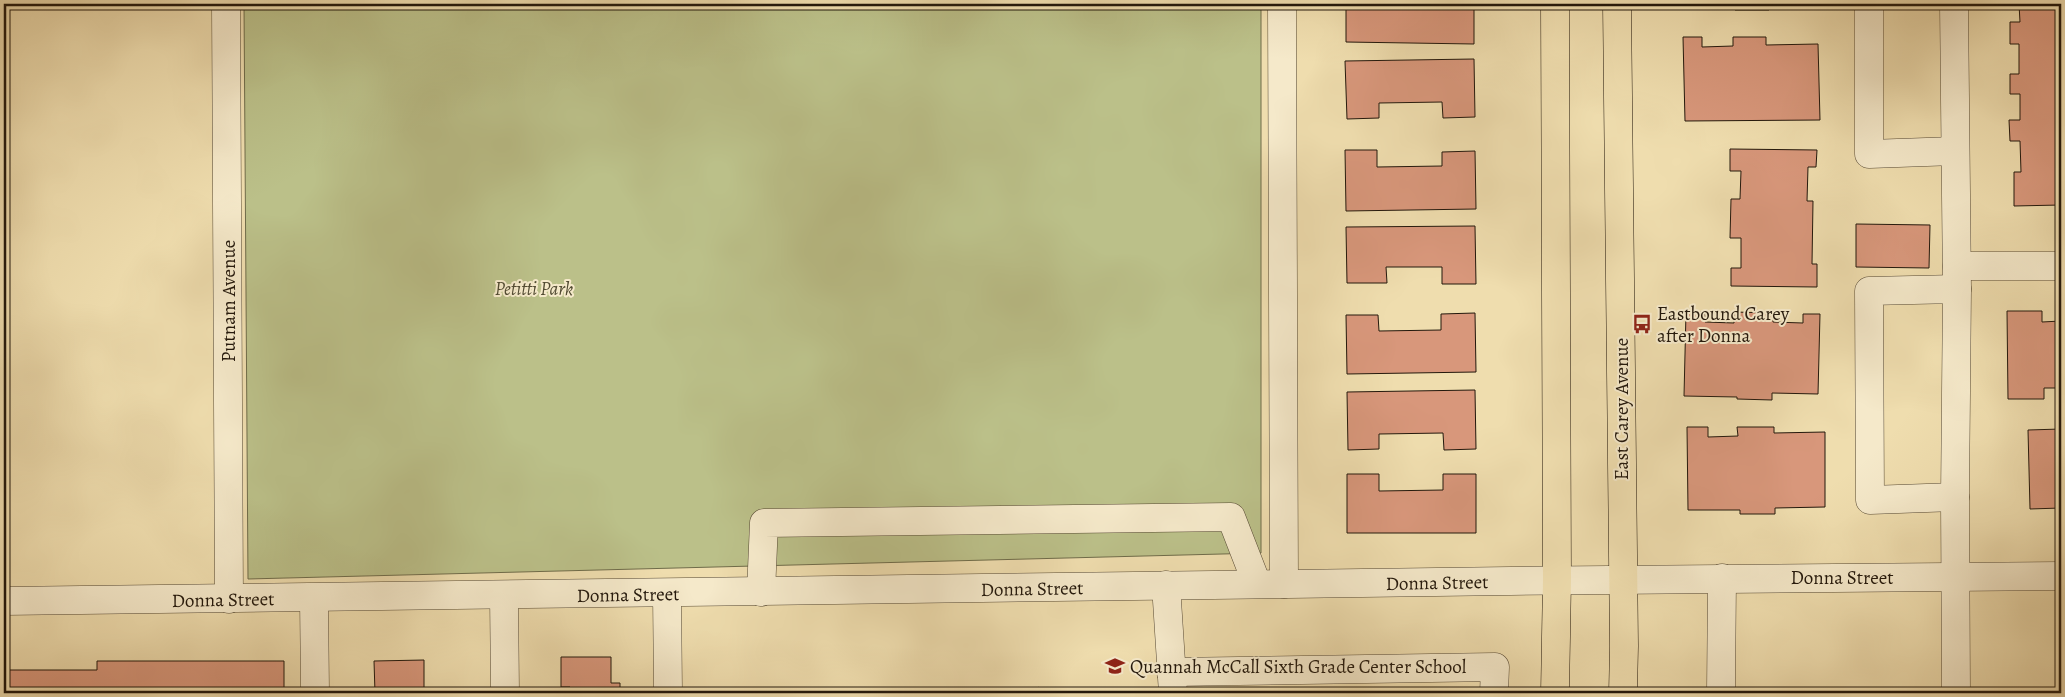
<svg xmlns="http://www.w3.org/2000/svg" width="2065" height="697" font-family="Alegreya,serif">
	<rect width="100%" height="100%" fill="#efddae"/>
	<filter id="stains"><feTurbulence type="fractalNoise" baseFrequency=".004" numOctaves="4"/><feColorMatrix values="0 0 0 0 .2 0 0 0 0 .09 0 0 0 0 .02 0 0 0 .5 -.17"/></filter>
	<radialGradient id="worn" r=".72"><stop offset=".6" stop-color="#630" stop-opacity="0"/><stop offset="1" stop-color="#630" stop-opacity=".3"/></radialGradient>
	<!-- green -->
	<polygon fill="#bbc089" stroke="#6f6c4a" points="244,4 1261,4 1261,553 248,579"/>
	<!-- building -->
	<g fill="#d8977b" stroke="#23180c">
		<polygon points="1346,4 1474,4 1474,44 1346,42"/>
		<polygon points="1684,4 1821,4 1769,4 1769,10 1735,10 1735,7 1684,6"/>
		<polygon points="2019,4 2061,4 2061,205 2014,206 2014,172 2021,172 2020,141 2010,141 2009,120 2020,120 2020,94 2010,94 2010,74 2019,74 2019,44 2010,44 2010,22 2020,22"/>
		<polygon points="1683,37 1702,37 1702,47 1733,46 1733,37 1766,37 1766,45 1818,44 1820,120 1685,121"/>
		<polygon points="1474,59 1475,117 1443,118 1442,102 1379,103 1379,118 1347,119 1345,61"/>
		<polygon points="1730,149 1817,150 1816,167 1808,167 1807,201 1813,201 1812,264 1817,264 1817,287 1731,286 1731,268 1741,268 1741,238 1730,238 1731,199 1740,199 1741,171 1730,171"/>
		<polygon points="1345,150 1377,150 1377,167 1442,166 1442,152 1475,151 1476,209 1346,211"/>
		<polygon points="1856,224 1930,225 1929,268 1856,267"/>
		<polygon points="1475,226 1476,284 1442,284 1442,267 1386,267 1387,283 1347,283 1346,227"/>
		<polygon points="2007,311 2042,311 2042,322 2061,321 2061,388 2044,388 2044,399 2008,399"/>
		<polygon points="1686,312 1705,312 1705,322 1734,323 1734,312 1773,313 1773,322 1803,323 1803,314 1820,314 1818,394 1772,393 1772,400 1737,399 1737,397 1684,396"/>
		<polygon points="1475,313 1476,372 1347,374 1346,315 1378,315 1379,331 1441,330 1441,314"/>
		<polygon points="1475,390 1476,449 1444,450 1443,433 1379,434 1379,449 1348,450 1347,392"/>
		<polygon points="1687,427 1708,427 1708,437 1738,436 1737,427 1774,427 1774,433 1825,432 1825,507 1775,508 1775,514 1740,514 1740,510 1688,510"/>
		<polygon points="2061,429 2061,508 2030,509 2028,430"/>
		<polygon points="1347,474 1379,474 1379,491 1443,490 1443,474 1476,474 1476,533 1347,533"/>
		<polygon points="561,657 611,657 611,683 620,683 620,693 570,693 570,687 561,687"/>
		<polygon points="424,660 424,693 375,693 374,661"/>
		<polygon points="97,661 284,661 284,693 4,693 4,670 97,670"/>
		<polygon points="1039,687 1045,693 1032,693"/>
	</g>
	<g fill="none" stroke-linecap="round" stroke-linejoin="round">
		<defs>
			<g id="minor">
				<polyline points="226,4 229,599"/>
				<polyline points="1282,4 1284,584"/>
				<polyline points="1869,4 1869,154 1955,151"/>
				<polyline points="1954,4 1957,289"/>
				<polyline points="1957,266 2061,266"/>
				<polygon points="1957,289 1955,497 1870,500 1869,291"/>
				<polyline points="1955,497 1956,693"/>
				<polyline points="1166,585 1173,693"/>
				<polyline points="761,592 764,523 1231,517 1257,584"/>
				<polyline points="667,593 668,693"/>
				<polyline points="504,595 505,693"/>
				<polyline points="314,598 315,693"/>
				<polyline points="4,601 1510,581 2061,576"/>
				<polyline points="1171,672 1495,667 1494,693"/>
				<polyline points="1721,693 1722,578"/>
			</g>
			<g id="major">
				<polyline points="1617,4 1624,646 1623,693"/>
				<polyline points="1555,693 1557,580 1555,4"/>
			</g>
		</defs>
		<!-- minor casing -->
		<use href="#minor" stroke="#564934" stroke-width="29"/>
		<!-- major casing -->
		<use href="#major" stroke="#23180c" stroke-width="29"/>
		<!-- minor -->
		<use href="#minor" stroke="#f5e9ca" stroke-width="28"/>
		<!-- major -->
		<use href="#major" stroke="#efddae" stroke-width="28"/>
	</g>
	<!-- icons -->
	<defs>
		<symbol id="bus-bare" viewBox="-9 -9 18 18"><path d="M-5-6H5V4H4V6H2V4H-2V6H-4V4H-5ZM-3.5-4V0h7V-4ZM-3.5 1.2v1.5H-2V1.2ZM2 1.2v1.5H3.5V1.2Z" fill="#8f2418" stroke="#f5e9ca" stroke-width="2.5" paint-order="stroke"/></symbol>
		<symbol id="school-bare" viewBox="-9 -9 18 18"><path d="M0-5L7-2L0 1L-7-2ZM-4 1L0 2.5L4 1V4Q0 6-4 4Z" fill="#8f2418" stroke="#f5e9ca" stroke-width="2.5" paint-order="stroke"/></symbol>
	</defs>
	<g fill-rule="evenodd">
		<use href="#bus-bare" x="1628" y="310" width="28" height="28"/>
		<use href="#school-bare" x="1101" y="652" width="28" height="28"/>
	</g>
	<g text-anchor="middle" stroke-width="4" stroke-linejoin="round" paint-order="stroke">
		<!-- park labels -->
		<g font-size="19" font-style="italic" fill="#514a32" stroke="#f5e9ca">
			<text x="534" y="295">Petitti Park</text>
		</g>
		<!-- street labels -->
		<g font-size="19" fill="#23180c" stroke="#f5e9ca">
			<text transform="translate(228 301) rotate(-90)" y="7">Putnam Avenue</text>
			<text transform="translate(1621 409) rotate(-90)" y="7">East Carey Avenue</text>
			<text x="1842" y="584">Donna Street</text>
			<text transform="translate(1437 582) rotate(-1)" y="7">Donna Street</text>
			<text transform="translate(1032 588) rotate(-1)" y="7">Donna Street</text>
			<text transform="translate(628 594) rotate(-1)" y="7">Donna Street</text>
			<text transform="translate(223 599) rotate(-1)" y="7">Donna Street</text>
		</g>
		<!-- poi labels -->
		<g font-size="19" fill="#23180c" stroke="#f5e9ca" text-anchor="start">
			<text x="1657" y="320">Eastbound Carey<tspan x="1657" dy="22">after Donna</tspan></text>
			<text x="1130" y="673">Quannah McCall Sixth Grade Center School</text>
		</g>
	</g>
	<!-- margin -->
	<rect width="2065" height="697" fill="none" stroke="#efddae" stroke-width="20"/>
	<rect x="5" y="5" width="2055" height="687" fill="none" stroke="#23180c" stroke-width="2.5"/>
	<rect x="10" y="10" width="2045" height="677" fill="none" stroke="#23180c"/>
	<rect width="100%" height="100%" filter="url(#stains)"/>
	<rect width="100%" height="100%" fill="url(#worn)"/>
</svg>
